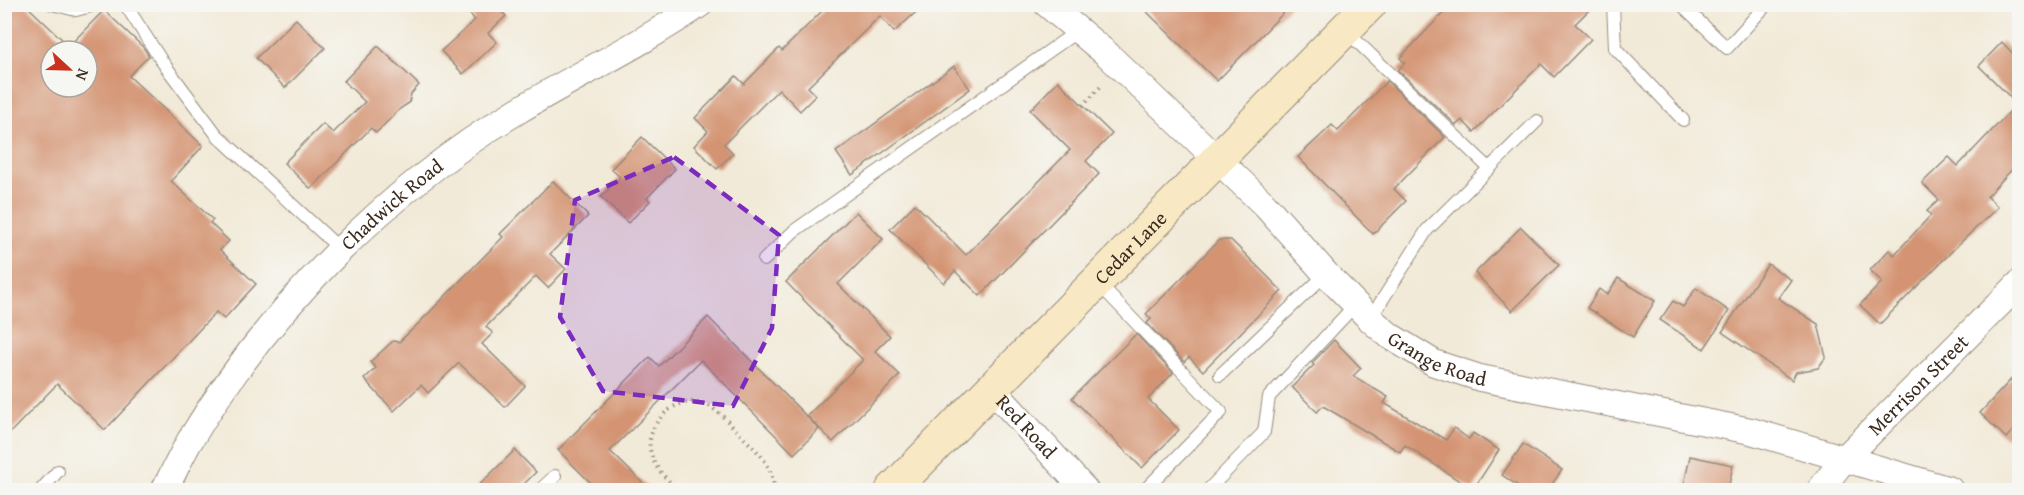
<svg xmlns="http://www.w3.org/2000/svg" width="2024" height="495" font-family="'Gentium Book Plus',serif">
	<rect width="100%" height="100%" fill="#f6f6f2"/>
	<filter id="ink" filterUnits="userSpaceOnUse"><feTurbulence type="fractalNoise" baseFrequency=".0167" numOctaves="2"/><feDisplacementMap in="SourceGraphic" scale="12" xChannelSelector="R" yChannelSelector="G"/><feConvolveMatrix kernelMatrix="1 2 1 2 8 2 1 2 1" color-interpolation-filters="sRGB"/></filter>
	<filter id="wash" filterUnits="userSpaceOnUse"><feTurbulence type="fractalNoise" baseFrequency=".008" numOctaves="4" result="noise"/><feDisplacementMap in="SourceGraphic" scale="24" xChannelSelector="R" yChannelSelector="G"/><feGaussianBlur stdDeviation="1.35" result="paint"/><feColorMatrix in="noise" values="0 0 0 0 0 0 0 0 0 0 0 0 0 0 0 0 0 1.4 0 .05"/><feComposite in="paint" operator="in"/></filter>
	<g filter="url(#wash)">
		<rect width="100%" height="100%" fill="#f2ead8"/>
		<g id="blocks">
			<!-- building -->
			<g fill="#d49473" fill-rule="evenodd">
				<path d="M4,4H25L69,46L104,10L143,47L149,56L129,76L203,146L171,181L213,220L210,223L229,241L220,250L256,284L224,319L216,312L105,430L57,384L4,439ZM51,51H87V87H51Z"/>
				<polygon points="461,4 494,4 506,16 488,33 497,42 463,74 441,51 475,20"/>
				<polygon points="829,4 925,4 894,32 880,16 808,87 816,95 800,111 779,89 724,144 733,153 717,169 694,146 708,131 695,118 736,76 744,84 779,48 782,51"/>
				<polygon points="1139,4 1292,4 1217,81"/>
				<polygon points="1452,4 1595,4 1575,24 1591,39 1554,77 1541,64 1474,132 1462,120 1456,125 1398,70 1405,63 1400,58"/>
				<polygon points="296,19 325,48 285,88 256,58"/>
				<polygon points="2002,42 2019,60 2019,162 1987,196 1998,207 1959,244 1880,324 1860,305 1882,282 1870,270 1889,250 1894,255 1931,215 1927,211 1939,200 1922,183 1949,157 1958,166 2017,104 1979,66"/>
				<polygon points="378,46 419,85 411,94 409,103 401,108 376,133 371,128 311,189 284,163 323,124 333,133 365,102 344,81"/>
				<polygon points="954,66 970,89 852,175 836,152"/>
				<polygon points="1058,81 1112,134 1086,161 1099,174 980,296 955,271 944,283 890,229 915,204 966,255 1070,150 1030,110"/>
				<polygon points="1387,81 1445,137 1394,189 1406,201 1373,234 1298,157 1332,125 1338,131"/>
				<polygon points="642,137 675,169 647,198 650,201 628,223 601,197 620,177 611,169"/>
				<polygon points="553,181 588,216 550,254 566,269 548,288 536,276 486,327 493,333 482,344 525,386 505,407 459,363 428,393 421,385 394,411 364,379 376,368 370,362 393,341 399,342 419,323 503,237 500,234"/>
				<polygon points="856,212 883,239 838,284 890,336 875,351 900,375 833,442 807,416 863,360 786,282"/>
				<polygon points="1521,227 1559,265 1512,311 1475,273"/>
				<polygon points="1219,240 1231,240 1282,291 1203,371 1189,357 1184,362 1147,323 1151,319 1146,314"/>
				<polygon points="1768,264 1791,280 1778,298 1818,324 1826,357 1818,368 1796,372 1792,380 1722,332"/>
				<polygon points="1618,278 1655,301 1633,337 1587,308 1599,289 1607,295"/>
				<polygon points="1696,288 1729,311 1704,349 1660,320 1673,301 1683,307"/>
				<polygon points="708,317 819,429 794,454 701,360 610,451 650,490 598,490 558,450 650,357 659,366"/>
				<polygon points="1136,334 1173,373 1148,399 1179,430 1142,468 1072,398"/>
				<polygon points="1334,340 1361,368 1353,376 1388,397 1384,403 1446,440 1454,428 1469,439 1473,433 1499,450 1473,490 1405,445 1400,452 1323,406 1317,412 1292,387 1314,365 1312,363"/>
				<polygon points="2019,371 2019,424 2006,438 1980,413"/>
				<polygon points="1523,444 1562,470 1548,490 1524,490 1502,475"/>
				<polygon points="515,450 536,472 518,490 474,490"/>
				<polygon points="1690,456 1733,465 1728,490 1683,490"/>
			</g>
		</g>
	</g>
	<g filter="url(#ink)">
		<use href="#blocks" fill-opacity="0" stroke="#968a7b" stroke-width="1.5"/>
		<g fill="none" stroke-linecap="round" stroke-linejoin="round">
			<defs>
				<g id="lane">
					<polyline points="52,4 76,10 98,4"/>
					<polyline points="125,4 161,60 217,135 341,250"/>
					<polyline points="1613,4 1615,48 1683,120"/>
					<polyline points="1681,4 1727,48 1767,4"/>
					<polyline points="1345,30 1489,168"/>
					<polyline points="764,260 794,231 1079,30"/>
					<polyline points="1098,283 1221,412 1145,490"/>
					<polyline points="1370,319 1427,230 1537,121"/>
					<polyline points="1220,375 1326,274"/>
					<polyline points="41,490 58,471"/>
					<polyline points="540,490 555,476"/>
					<polyline points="1208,490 1264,432 1269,397 1356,304"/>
				</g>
				<g id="street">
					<path id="s1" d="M1047,4L1108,55L1265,205L1326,274L1370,319L1390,336L1434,363L1480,378L1751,431L1950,490"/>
					<path id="s2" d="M992,389L1085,490"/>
					<path id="s3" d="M164,490C173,474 180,458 189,442C268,310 387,189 519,110C579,74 642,44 700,4"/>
					<path id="s4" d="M1820,490L1844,459L2020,283"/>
				</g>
				<g id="secondary">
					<path id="s5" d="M892,490L1370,4"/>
				</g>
			</defs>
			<!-- lane casing -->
			<use href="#lane" stroke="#968a7b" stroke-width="14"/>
			<!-- street casing -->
			<use href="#street" stroke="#968a7b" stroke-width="28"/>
			<!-- secondary casing -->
			<use href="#secondary" stroke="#968a7b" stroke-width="35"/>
			<!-- path -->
			<g stroke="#968a7b" stroke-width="4" stroke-dasharray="1.5 4.5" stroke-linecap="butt">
				<polyline points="1083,106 1102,85"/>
				<path d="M678,490C666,478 653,468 650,449C646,420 681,391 709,406C722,413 735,430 746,440C762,456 773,467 774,490"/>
			</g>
			<!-- lane -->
			<use href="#lane" stroke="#fff" stroke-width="12"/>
			<!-- street -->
			<use href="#street" stroke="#fff" stroke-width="26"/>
			<!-- secondary -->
			<use href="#secondary" stroke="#f8e8c3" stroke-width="33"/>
		</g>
	</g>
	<!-- marked area -->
	<path fill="#7b2cbf" fill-opacity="0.2" stroke="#7b2cbf" stroke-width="4.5" stroke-dasharray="12 8" stroke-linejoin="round" d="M674,157L779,235L772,328L733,406L603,391L560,317L575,200Z"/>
	<g text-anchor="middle" stroke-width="4.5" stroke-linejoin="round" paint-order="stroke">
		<!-- street labels -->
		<g font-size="20" fill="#3b2a1e" stroke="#f6f6f2">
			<text dy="7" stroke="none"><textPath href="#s3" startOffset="368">Chadwick Road</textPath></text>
			<text dy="7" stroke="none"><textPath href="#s5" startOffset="340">Cedar Lane</textPath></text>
			<text dy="7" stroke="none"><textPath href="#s1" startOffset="531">Grange Road</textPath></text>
			<text dy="7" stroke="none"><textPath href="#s4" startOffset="144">Merrison Street</textPath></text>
			<text dy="7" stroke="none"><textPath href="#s2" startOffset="51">Red Road</textPath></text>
		</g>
	</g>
	<!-- margin -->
	<rect width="2024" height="495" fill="none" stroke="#f6f6f2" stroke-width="24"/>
	<!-- north arrow -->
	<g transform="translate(69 69) rotate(112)"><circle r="28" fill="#f6f6f2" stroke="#aba49d" stroke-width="1.5"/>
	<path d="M0-4.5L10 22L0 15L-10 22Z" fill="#c8321e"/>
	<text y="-9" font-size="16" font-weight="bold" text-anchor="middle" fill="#3b2a1e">N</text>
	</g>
</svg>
